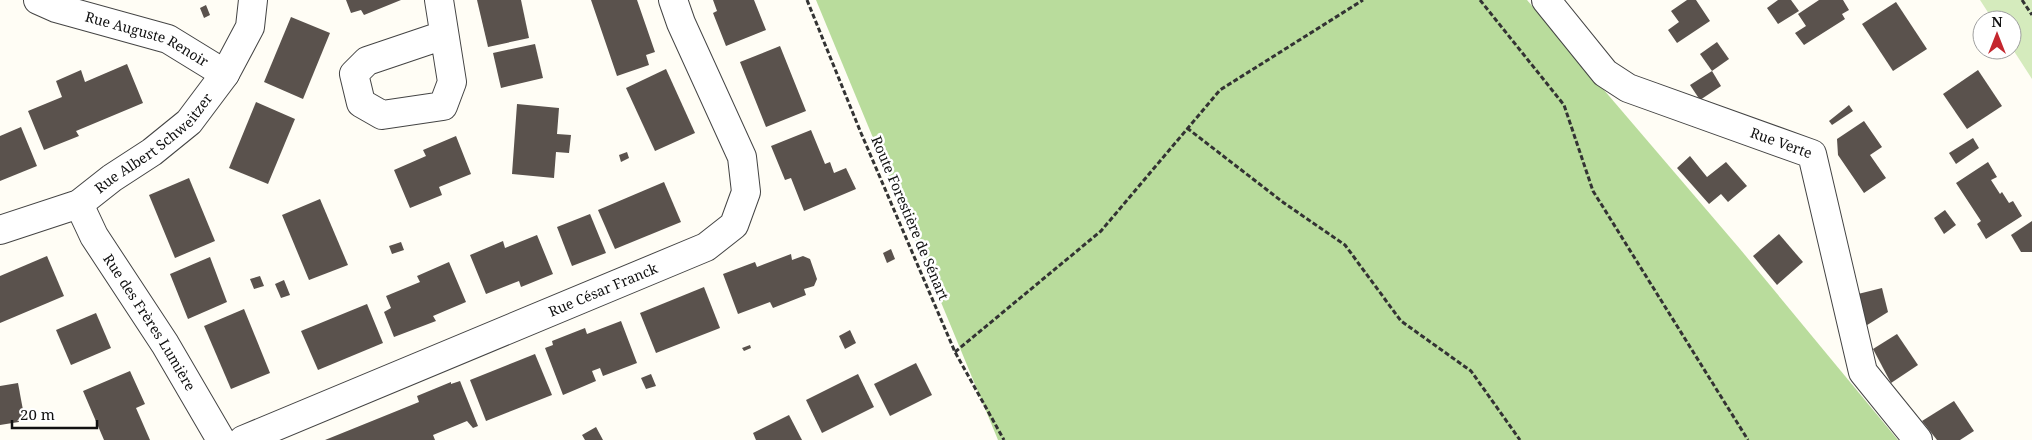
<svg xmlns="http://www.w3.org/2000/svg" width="2032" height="440" font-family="'Noto Serif',serif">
	<rect width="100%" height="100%" fill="#fffdf5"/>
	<!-- green -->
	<polygon fill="#d5ebbd" points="1980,0 2032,0 2032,79 2012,48 2012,20 1993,20"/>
	<!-- forest -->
	<polygon fill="#b9dc9c" points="816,0 1527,0 1740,249 1898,440 998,440"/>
	<!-- building -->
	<g fill="#5a524d">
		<polygon points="346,0 401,0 364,15 361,10 351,13"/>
		<polygon points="477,0 521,0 529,38 488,47"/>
		<polygon points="591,0 637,0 655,52 646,55 649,65 617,76"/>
		<polygon points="713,0 754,0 766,30 726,46 713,13 717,11"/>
		<polygon points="1687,0 1696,0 1710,21 1677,43 1668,30 1679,22 1671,11"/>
		<polygon points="1778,0 1791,0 1799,11 1778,24 1767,8"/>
		<polygon points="1819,0 1843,0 1849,10 1842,14 1845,19 1804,45 1795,33 1806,26 1798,14"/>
		<polygon points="1896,2 1927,49 1893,71 1862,24"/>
		<polygon points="206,5 210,15 204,18 200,8"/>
		<polygon points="291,17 330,33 303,99 264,82"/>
		<polygon points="1717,42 1729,59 1712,71 1700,54"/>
		<polygon points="535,44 543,78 501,88 493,53"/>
		<polygon points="780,46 806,111 766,127 740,62"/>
		<polygon points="127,64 143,103 76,131 79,136 44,150 28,111 62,97 56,81 81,70 85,82"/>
		<polygon points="666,69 695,133 655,151 626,88"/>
		<polygon points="1978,70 2002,106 1967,129 1943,94"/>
		<polygon points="1712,71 1721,86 1700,100 1690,85"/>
		<polygon points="256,102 295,119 268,184 229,168"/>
		<polygon points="517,104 559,108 557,134 571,135 569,153 556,152 554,178 512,174"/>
		<polygon points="1849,105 1853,111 1832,125 1829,121"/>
		<polygon points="1864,121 1882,147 1870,155 1886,178 1864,193 1838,155 1837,139"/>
		<polygon points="21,127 37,166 0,181 0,136"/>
		<polygon points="811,130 825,164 830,162 834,173 846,168 856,189 804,211 791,178 785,180 771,146"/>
		<polygon points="456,136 471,174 439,187 442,195 410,208 394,170 426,156 423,150"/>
		<polygon points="1973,138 1979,148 1956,164 1949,153"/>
		<polygon points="627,152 629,158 621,162 619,155"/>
		<polygon points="1690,156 1707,177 1726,162 1747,186 1728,202 1721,194 1709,204 1677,168"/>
		<polygon points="1988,162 1997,177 1991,180 2000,194 2002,192 2009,203 2013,201 2022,216 1986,239 1977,224 1981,221 1956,183"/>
		<polygon points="189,178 215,241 175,258 149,195"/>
		<polygon points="664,182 681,222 615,249 598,210"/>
		<polygon points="320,199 348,265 309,280 282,215"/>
		<polygon points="1945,210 1956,225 1944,234 1934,218"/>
		<polygon points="590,214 606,253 572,266 557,227"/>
		<polygon points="2032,221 2032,252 2021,252 2011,235"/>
		<polygon points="1779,234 1803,262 1777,285 1753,256"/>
		<polygon points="537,235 553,274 521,287 519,281 486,294 470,255 503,241 505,248"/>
		<polygon points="401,242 404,250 392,254 389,246"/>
		<polygon points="891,249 895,259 887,263 883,253"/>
		<polygon points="791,254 792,260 803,256 810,259 817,279 814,286 804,289 806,295 773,308 770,302 738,314 723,274 755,262 757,267"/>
		<polygon points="47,256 64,296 0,323 0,276"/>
		<polygon points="210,257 227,302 188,319 170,274"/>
		<polygon points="449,262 466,302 433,316 436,321 394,337 384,312 391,308 386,296 420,282 417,276"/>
		<polygon points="260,276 264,286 254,289 250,279"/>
		<polygon points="284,280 290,295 281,298 275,284"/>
		<polygon points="704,287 720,328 656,353 640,313"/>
		<polygon points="1882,288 1888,312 1864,327 1858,294"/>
		<polygon points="367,304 383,343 318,370 301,331"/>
		<polygon points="244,309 270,373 231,389 204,326"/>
		<polygon points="96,313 111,348 71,365 56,330"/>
		<polygon points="621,321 637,363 603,376 600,368 592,371 596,381 563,395 545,348 553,345 552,341 585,328 587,334"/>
		<polygon points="850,330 856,343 845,349 839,336"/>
		<polygon points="1897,334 1918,365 1891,383 1873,349"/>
		<polygon points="750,345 751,348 744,351 742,348"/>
		<polygon points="535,354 552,395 486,421 470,380"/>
		<polygon points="916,363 932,395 890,416 874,384"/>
		<polygon points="130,371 145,404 136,408 150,440 104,440 83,391"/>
		<polygon points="651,374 656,386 646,389 641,378"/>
		<polygon points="858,374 874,407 822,433 806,400"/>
		<polygon points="460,381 478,426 473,428 467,421 433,435 435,440 325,440 419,402 417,396 451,382 451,384"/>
		<polygon points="18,383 25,421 0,425 0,386"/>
		<polygon points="1954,401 1974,431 1960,440 1937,440 1922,421"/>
		<polygon points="789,415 802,440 756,440 753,433"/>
		<polygon points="596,427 603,440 585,440 582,435"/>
	</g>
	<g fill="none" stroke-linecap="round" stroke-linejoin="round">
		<defs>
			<g id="minor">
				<path id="s1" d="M38,0L56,8L168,39L225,74"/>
				<polyline points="439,0 452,82 443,106 382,115 361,103 354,74 367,61 444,35"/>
				<path id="s2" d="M1546,0L1605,73L1628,88L1812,154L1863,372L1918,440"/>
				<path id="s3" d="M79,204L94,236L165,344L221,440"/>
				<path id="s4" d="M0,230L79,204L112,178L152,152L189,122L225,74L250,27L253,0"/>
				<path id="s5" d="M243,440L706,247L734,225L746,192L742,157L681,23L673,0"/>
			</g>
		</defs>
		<!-- minor casing -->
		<use href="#minor" stroke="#444" stroke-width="30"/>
		<!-- path -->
		<g stroke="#333" stroke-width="3" stroke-dasharray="5 2.5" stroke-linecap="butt">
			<polyline points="807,0 861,133 955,352 1004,440"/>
			<polyline points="1480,0 1564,105 1593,191 1748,440"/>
			<polyline points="2022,0 2032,15"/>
			<polyline points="1187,128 1284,203 1345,245 1401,321 1471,371 1520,440"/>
			<polyline points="955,352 1101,231 1220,90 1363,0"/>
		</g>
		<!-- minor -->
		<use href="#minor" stroke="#fff" stroke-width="28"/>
	</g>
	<g text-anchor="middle" stroke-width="5" stroke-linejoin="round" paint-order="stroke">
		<!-- street labels -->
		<g font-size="14" fill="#111" stroke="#fff">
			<text dy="5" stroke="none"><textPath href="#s1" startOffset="116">Rue Auguste Renoir</textPath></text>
			<text dy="5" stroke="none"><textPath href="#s4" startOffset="180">Rue Albert Schweitzer</textPath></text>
			<text dy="5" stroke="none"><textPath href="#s2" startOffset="284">Rue Verte</textPath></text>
			<text transform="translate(910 218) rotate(67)" y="5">Route Forestière de Sénart</text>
			<text dy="5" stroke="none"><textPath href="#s5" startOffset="390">Rue César Franck</textPath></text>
			<text dy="5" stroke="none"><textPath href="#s3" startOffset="138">Rue des Frères Lumière</textPath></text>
		</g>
	</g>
	<!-- north arrow -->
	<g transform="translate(1997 35)"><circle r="24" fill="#ffffff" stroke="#a0a0a0"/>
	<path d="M0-4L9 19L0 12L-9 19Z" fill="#c4262e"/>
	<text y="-8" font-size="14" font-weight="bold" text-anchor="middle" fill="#111111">N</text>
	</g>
	<!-- scale -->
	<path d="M12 420v8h85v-8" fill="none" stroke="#111111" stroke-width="2.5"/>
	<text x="20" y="420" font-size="15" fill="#111111" stroke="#ffffff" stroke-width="4" paint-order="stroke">20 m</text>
</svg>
